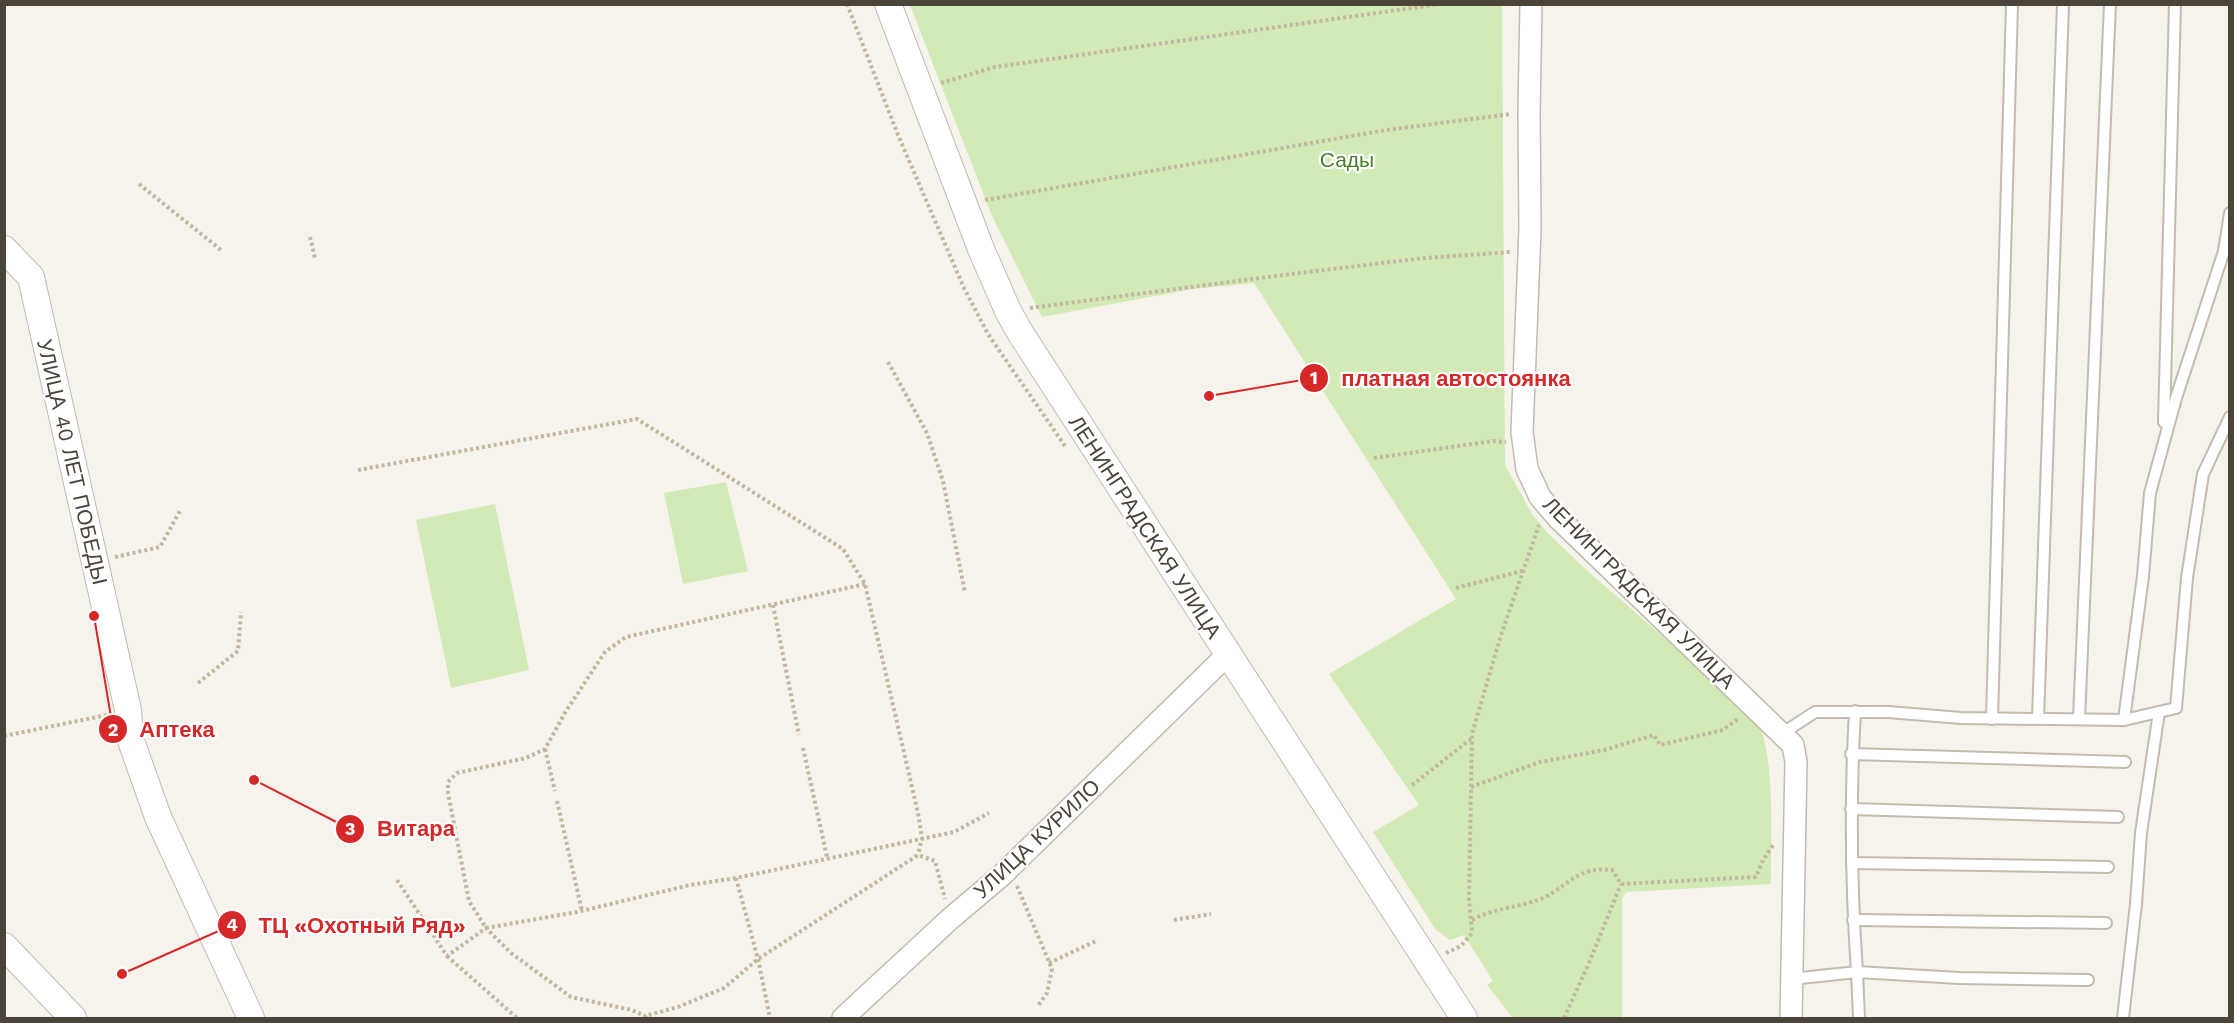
<svg xmlns="http://www.w3.org/2000/svg" width="2234" height="1023" font-family="'Work Sans',sans-serif">
	<rect width="100%" height="100%" fill="#f6f3ec"/>
	<!-- green -->
	<g fill="#d2eab5">
		<path d="M910,5H1502L1505,465L1532,514L1547,532L1582,566L1755,717C1777,753 1770,840 1771,884L1626,892L1622,899V1018H1513L1487,985L1493,981L1464,935L1450,940L1436,930L1373,832L1419,805L1329,674L1456,599L1254,283L1193,289L1042,317L992,216Z"/>
		<polygon points="726,482 748,571 683,584 664,493"/>
		<polygon points="495,504 529,670 451,688 416,520"/>
	</g>
	<g fill="none" stroke-linecap="round" stroke-linejoin="round">
		<defs>
			<g id="service">
				<polyline points="2164,422 2175,4"/>
				<polyline points="1992,719 2012,4"/>
				<polyline points="2038,719 2063,4"/>
				<polyline points="2079,719 2110,4"/>
				<polyline points="2124,720 2143,576 2150,493 2176,398 2224,251 2230,213"/>
				<polyline points="1783,733 1815,712 1888,712 1961,718 2124,720 2176,708 2187,578 2203,474 2230,417"/>
				<polyline points="1851,754 2125,762"/>
				<polyline points="1851,809 2118,817"/>
				<polyline points="1852,863 2108,867"/>
				<polyline points="1853,920 2106,923"/>
				<path d="M1791,979L1857,972C1851,885 1850,798 1855,711"/>
				<polyline points="1859,1018 1857,972 1959,978 2088,980"/>
				<polyline points="2123,1018 2136,904 2141,833 2159,712"/>
			</g>
			<g id="minor">
				<polyline points="1531,4 1529,112 1530,229 1522,432 1527,469 1540,497 1558,518 1793,745 1796,762 1791,1018"/>
				<polyline points="843,1018 950,919 1002,875 1227,655"/>
			</g>
			<g id="tertiary">
				<polyline points="888,4 981,249 1009,313 1021,334 1464,1018"/>
				<polyline points="4,249 31,277 128,710 130,738 158,817 251,1018"/>
				<polyline points="4,946 73,1018"/>
			</g>
		</defs>
		<!-- service casing -->
		<use href="#service" stroke="#c2bbae" stroke-width="14"/>
		<!-- minor casing -->
		<use href="#minor" stroke="#c2bbae" stroke-width="24"/>
		<!-- tertiary casing -->
		<use href="#tertiary" stroke="#c2bbae" stroke-width="28"/>
		<!-- path -->
		<g stroke="#c4b79f" stroke-width="4" stroke-dasharray="3 3" stroke-linecap="butt">
			<polyline points="847,4 898,135 964,288 988,334 1065,446"/>
			<polyline points="941,83 995,67 1440,4"/>
			<polyline points="139,184 221,250"/>
			<polyline points="985,200 1386,130 1511,114"/>
			<polyline points="310,237 315,258"/>
			<polyline points="1030,308 1283,275 1424,258 1511,252"/>
			<polyline points="888,362 927,433 943,481 965,593"/>
			<polyline points="1374,458 1493,441 1506,442"/>
			<polyline points="358,470 637,419 843,549 865,584 918,813 922,838 918,855"/>
			<polyline points="115,557 160,547 181,509"/>
			<polyline points="865,584 626,637 605,652 566,711 545,749 526,758 457,773 448,782 448,793 469,901 486,928 577,912 690,885 736,878 954,832 989,813"/>
			<polyline points="1456,588 1522,571"/>
			<polyline points="773,605 799,735"/>
			<polyline points="198,683 238,651 241,612"/>
			<polyline points="4,736 107,715"/>
			<polyline points="803,748 827,857"/>
			<polyline points="545,749 555,791"/>
			<polyline points="1412,785 1471,739"/>
			<polyline points="1471,787 1540,762 1604,750 1654,735 1660,745 1723,730 1739,718"/>
			<polyline points="557,801 582,911"/>
			<polyline points="736,878 758,959 770,1018"/>
			<polyline points="397,880 447,956 486,928 511,953 571,997 632,1010 645,1016"/>
			<polyline points="1017,886 1052,969 1047,993 1037,1007"/>
			<polyline points="1174,920 1211,914"/>
			<path d="M1472,920C1496,907 1519,908 1543,898C1558,891 1569,879 1584,873C1593,869 1603,869 1612,870L1621,884L1756,877L1763,860L1774,844"/>
			<polyline points="1446,953 1461,946 1472,933 1469,899 1472,734 1501,635 1539,525"/>
			<polyline points="447,956 517,1018"/>
			<polyline points="1049,963 1098,940"/>
			<polyline points="646,1018 645,1016 678,1007 724,988 758,959 918,855 935,861 945,899"/>
			<polyline points="1564,1018 1589,963 1621,884"/>
		</g>
		<!-- service -->
		<use href="#service" stroke="#fff" stroke-width="10"/>
		<!-- minor -->
		<use href="#minor" stroke="#fff" stroke-width="21"/>
		<!-- tertiary -->
		<use href="#tertiary" stroke="#fff" stroke-width="26"/>
	</g>
	<g text-anchor="middle" stroke-width="4.5" stroke-linejoin="round" paint-order="stroke">
		<!-- park labels -->
		<g font-size="21" fill="#4a7f2a" stroke="#fff">
			<text x="1347" y="167">Сады</text>
		</g>
		<!-- street labels -->
		<g font-size="21" fill="#4b4439" stroke="#fff">
			<text transform="translate(72 462) rotate(77)" y="7">УЛИЦА 40 ЛЕТ ПОБЕДЫ</text>
			<text transform="translate(1145 527) rotate(57)" y="7">ЛЕНИНГРАДСКАЯ УЛИЦА</text>
			<text transform="translate(1639 593) rotate(45)" y="7">ЛЕНИНГРАДСКАЯ УЛИЦА</text>
			<text transform="translate(1037 839) rotate(-43)" y="7">УЛИЦА КУРИЛО</text>
		</g>
	</g>
	<!-- callouts -->
	<path fill="none" stroke="#d62828" stroke-width="2" d="M1209 396L1314 378M94 616L113 729M254 780L350 829M122 974L232 925"/>
	<g fill="#d62828" stroke="#fff" stroke-width="2">
		<circle cx="1209" cy="396" r="6"/>
		<circle cx="94" cy="616" r="6"/>
		<circle cx="254" cy="780" r="6"/>
		<circle cx="122" cy="974" r="6"/>
		<circle cx="1314" cy="378" r="15"/>
		<circle cx="113" cy="729" r="15"/>
		<circle cx="350" cy="829" r="15"/>
		<circle cx="232" cy="925" r="15"/>
	</g>
	<g font-size="18" text-anchor="middle" font-weight="bold" fill="#fff">
		<text x="1314" y="384">1</text>
		<text x="113" y="736">2</text>
		<text x="350" y="835">3</text>
		<text x="232" y="931">4</text>
	</g>
	<g font-size="22" text-anchor="middle" font-weight="bold" fill="#d62828" stroke="#fff" stroke-width="4.5" stroke-linejoin="round" paint-order="stroke">
		<text x="1456" y="386">платная автостоянка</text>
		<text x="177" y="737">Аптека</text>
		<text x="416" y="836">Витара</text>
		<text x="362" y="933">ТЦ «Охотный Ряд»</text>
	</g>
	<!-- border -->
	<rect width="2234" height="1023" fill="none" stroke="#4b4439" stroke-width="12"/>
</svg>
